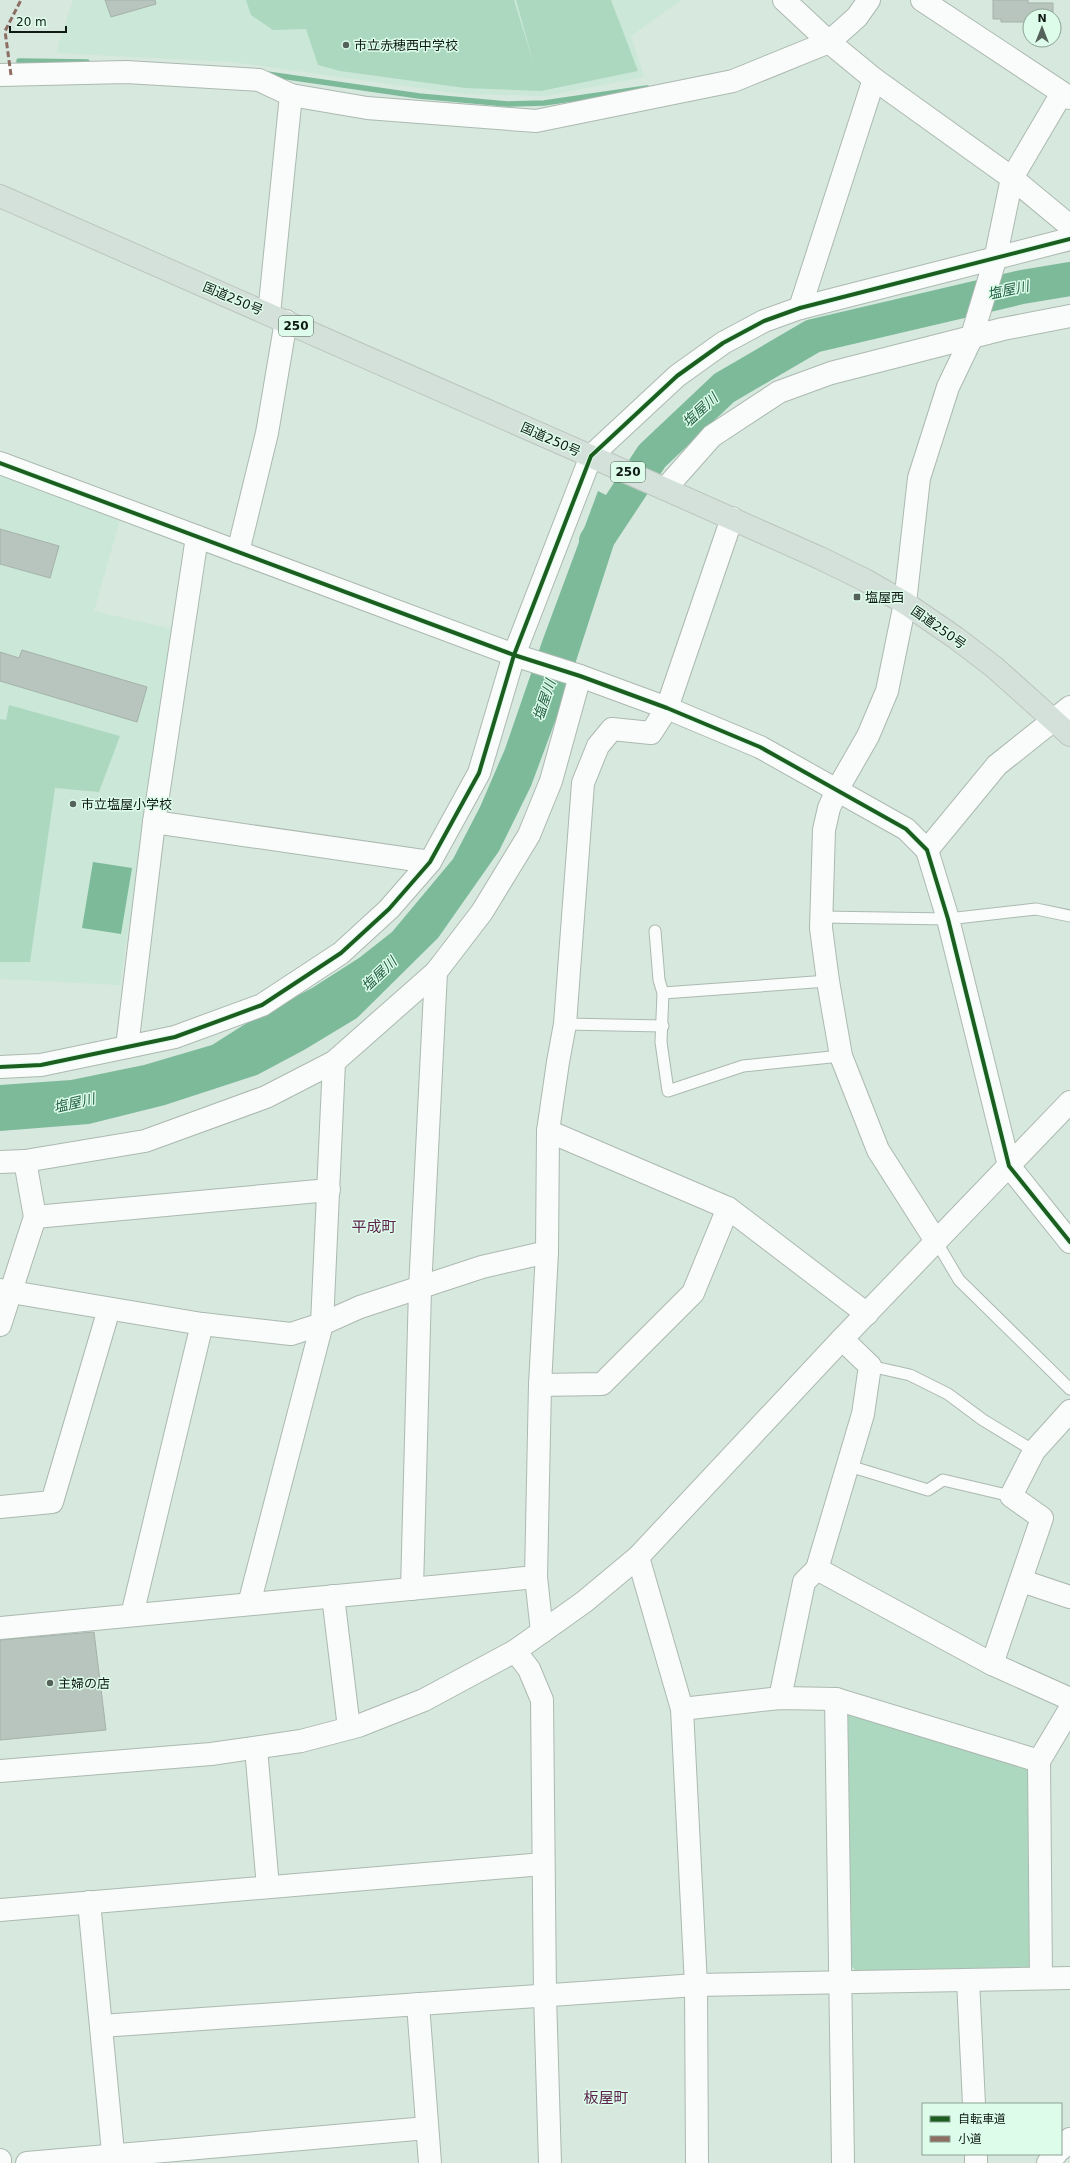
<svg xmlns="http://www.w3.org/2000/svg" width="1070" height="2163" font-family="'DejaVu Sans','Noto Sans JP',sans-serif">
	<rect width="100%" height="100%" fill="#d7e8de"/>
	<!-- built -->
	<g fill="#cbe7d7">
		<polygon points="73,0 681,0 631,36 644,77 546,96 462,94 232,62 56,53"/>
		<polygon points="0,469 121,516 94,611 172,629 120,985 0,979"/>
	</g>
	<!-- green -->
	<g fill="#acd8c0">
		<polygon points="246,0 514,0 534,65 516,0 611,0 638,71 541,91 465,88 340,71 318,65 306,29 273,30 251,15"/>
		<polygon points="9,705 120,736 99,792 55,788 30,962 0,962 0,719 6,720"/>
		<polygon points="853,1711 1026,1764 1032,1772 1031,1970 860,1975 850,1965 845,1717"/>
	</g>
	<!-- water -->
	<g fill="#7cba9a">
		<polygon points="598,491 634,509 614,544 566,692 531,786 499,851 438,938 357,1018 304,1050 257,1075 165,1105 89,1124 0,1131 0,1085 71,1080 144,1065 212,1045 258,1016 312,988 359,958 392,932 453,859 480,807 505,749 543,639"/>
		<polygon points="93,862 132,868 121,934 82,928"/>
	</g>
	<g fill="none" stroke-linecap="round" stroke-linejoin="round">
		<!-- stream -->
		<g stroke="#7cba9a" stroke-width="5.5">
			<polyline points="19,61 87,62"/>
			<polyline points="267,74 419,96 507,104 544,103 647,88"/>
		</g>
		<!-- river -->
		<polyline stroke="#7cba9a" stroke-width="34" points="596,541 652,456 724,388 813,336 1022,287 1070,279"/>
	</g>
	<!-- building -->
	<g fill="#b8c5be" stroke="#a4b2aa">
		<polygon points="105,0 155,0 156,4 111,17"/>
		<polygon points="993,0 1028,0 1028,3 1053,3 1053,16 1030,16 1030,22 1001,22 1001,19 993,19"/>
		<rect x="1034" y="40" width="19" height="3"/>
		<polygon points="0,529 59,546 50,578 0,564"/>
		<polygon points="22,650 147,687 137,722 0,681 0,652 19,658"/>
		<polygon points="94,1632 106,1730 0,1740 0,1640"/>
	</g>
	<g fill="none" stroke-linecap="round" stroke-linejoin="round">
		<defs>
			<g id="service">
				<polyline points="821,917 948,919 1036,909 1070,916"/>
				<polyline points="655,931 659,980 663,993 661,1042 668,1091 743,1066 841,1056"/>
				<polyline points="663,993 828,981"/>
				<polyline points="565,1024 663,1026"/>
				<polyline points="936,1241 959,1280 1070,1389"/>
				<polyline points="870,1366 910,1375 948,1394 983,1420 1034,1451"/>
				<polyline points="849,1466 928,1490 943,1480 1011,1496"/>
			</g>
			<g id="minor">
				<polyline points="784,0 829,42 874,79 1012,178 1070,226"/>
				<polyline points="922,0 1070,98"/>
				<polyline points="0,75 126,72 259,80 291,95 367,108 536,121 733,81 829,42 857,17 869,0"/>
				<polyline points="800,308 874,79"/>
				<polyline points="269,314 291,95"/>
				<polyline points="0,463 514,655 580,676 667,708 760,747 906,829 927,850 948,919 1009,1166 1070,1242"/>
				<polyline points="665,489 712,436 779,392 831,373 1003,329 1070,316"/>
				<polyline points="238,552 267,433 286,321"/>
				<polyline points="154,822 430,862"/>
				<polyline points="927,850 997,765 1070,707"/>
				<polyline points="127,1047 154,822 197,537"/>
				<polyline points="0,1067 41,1065 175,1037 262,1005 341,953 389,909 430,862 479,773 514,655 591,456 677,376 723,343 764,321 800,308 1070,239"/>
				<polyline points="548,1131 728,1208 867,1314"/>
				<polyline points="0,1162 25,1161 145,1141 266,1097 334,1062 436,972 482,912 529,835 551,781 580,676"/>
				<polyline points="35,1217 329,1190"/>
				<polyline points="936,1241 878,1150 841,1056 828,981 821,928 824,830 829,808 837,790 868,736 887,691 905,603 919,478 948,387 971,339 995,260 1012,178 1062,93"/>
				<polyline points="0,1290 202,1324 291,1334 322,1324 360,1307 482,1267 547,1252"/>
				<polyline points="0,1325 35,1217 25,1161"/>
				<polyline points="540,1385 602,1384 693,1293 728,1208"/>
				<polyline points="0,1507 52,1502 109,1309"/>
				<polyline points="817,1569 992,1664 1070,1699"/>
				<polyline points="1022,1581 1070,1597"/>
				<polyline points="412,1589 420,1289 436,972"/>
				<polyline points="333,1596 349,1728"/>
				<polyline points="249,1604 322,1324 334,1062"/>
				<polyline points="132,1615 202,1324"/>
				<polyline points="0,1628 536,1577"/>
				<polyline points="542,1632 536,1577 540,1385 547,1252 548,1131 558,1062 565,1024 583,783 598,746 612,729 651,733 667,708 732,518"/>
				<polyline points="515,1651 529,1669 542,1700 545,1995 550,2163"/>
				<polyline points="992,1664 1042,1518 1011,1496 1034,1451 1070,1411"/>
				<polyline points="780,1698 804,1582 817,1569 863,1414 870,1366 842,1339"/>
				<polyline points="836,1699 843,2163"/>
				<polyline points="682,1709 780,1698 836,1699 1039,1761"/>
				<polyline points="256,1748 268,1887"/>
				<polyline points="89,1902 114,2163"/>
				<polyline points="0,1910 543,1864"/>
				<polyline points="1041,1978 1039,1761 1070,1709"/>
				<polyline points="968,1980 974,2104"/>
				<polyline points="418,2004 430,2163"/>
				<polyline points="101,2026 696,1985 1070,1978"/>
				<polyline points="1061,2149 1070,2139"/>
				<polyline points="976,2154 976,2163"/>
				<polyline points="0,2160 0,2163"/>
				<polyline points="27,2163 427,2128"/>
				<polyline points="1048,2163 1056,2154"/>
			</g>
			<g id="tertiary">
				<polyline points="638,1557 682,1709 696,1985 697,2163"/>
				<polyline points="0,1771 211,1754 301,1741 358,1726 424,1700 515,1651 584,1602 638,1557 842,1339 1070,1102"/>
			</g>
			<polyline id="trunk" points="0,196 665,489 820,558 865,580 905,603 956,638 994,667 1070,735"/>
		</defs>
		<!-- service casing -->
		<use href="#service" stroke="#acb9b1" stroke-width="13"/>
		<!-- minor casing -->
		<use href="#minor" stroke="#acb9b1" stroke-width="24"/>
		<!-- tertiary casing -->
		<use href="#tertiary" stroke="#acb9b1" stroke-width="24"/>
		<!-- trunk casing -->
		<use href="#trunk" stroke="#bcc5c0" stroke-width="24"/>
		<!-- service -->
		<use href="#service" stroke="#f9fcfa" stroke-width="11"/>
		<!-- minor -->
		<use href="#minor" stroke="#f9fcfa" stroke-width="22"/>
		<!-- tertiary -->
		<use href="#tertiary" stroke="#f9fcfa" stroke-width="22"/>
		<!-- trunk -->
		<use href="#trunk" stroke="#d4e1da" stroke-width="22"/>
		<!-- quiet -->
		<polyline stroke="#8d6e63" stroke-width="3" stroke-dasharray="6 3" stroke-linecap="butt" points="11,75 5,31 21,0"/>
		<defs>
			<g id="cycleway">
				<polyline points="0,463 514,655 580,676 667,708 760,747 906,829 927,850 948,919 1009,1166 1070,1242"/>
				<polyline points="0,1067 41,1065 175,1037 262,1005 341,953 389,909 430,862 479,773 514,655 591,456 677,376 723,343 764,321 800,308 1070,239"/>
			</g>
		</defs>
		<!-- cycleway casing -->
		<use href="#cycleway" stroke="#ddfcea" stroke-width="6"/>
		<!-- cycleway -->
		<use href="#cycleway" stroke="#1b5e20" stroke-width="4"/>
	</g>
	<!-- markers -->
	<g fill="#55625b" stroke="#ddfcea" stroke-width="1.5">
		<circle cx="346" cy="45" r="4"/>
		<rect x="853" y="593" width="8" height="8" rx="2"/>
		<circle cx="73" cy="804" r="4"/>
		<circle cx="50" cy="1683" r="4"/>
	</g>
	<g text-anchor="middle" stroke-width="3" stroke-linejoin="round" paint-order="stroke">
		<!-- shield labels -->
		<g fill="#ddfcea" stroke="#4d5e54" stroke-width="1">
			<rect x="279" y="316" width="34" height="20" rx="3"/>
			<rect x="611" y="462" width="34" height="20" rx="3"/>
		</g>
		<g font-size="12" font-weight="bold" fill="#0f1a14">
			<text x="296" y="330">250</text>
			<text x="628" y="476">250</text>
		</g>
		<!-- poi labels -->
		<g font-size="13" fill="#0f1a14" stroke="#ddfcea" text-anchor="start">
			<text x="354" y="50">市立赤穂西中学校</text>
			<text x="865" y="602">塩屋西</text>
			<text x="81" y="809">市立塩屋小学校</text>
			<text x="58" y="1688">主婦の店</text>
		</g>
		<!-- street labels -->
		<g font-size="13" fill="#0f1a14" stroke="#ddfcea">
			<text transform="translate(233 298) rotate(23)" y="5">国道250号</text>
			<text transform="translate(551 439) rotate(24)" y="5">国道250号</text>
			<text transform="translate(939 627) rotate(35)" y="5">国道250号</text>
		</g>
		<!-- water labels -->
		<g font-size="14" font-style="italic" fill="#246044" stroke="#ddfcea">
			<text transform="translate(1008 290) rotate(-12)" y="5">塩屋川</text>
			<text transform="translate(700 410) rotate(-43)" y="5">塩屋川</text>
			<text transform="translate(544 700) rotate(-71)" y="5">塩屋川</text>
			<text transform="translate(379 974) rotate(-44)" y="5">塩屋川</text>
			<text transform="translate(74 1103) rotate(-13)" y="5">塩屋川</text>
		</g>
		<!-- quarter labels -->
		<g font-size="15" fill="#5d244d" stroke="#ddfcea">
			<text x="374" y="1232">平成町</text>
			<text x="606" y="2103">板屋町</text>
		</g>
	</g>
	<!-- legend -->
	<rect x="922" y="2103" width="140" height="52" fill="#ddfcea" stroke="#8ba294"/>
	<rect x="930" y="2116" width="20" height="6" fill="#1b5e20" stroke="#8ba294"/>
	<text x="958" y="2123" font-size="12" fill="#0f1a14">自転車道</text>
	<rect x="930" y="2136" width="20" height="6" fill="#8d6e63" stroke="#8ba294"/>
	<text x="958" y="2143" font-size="12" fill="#0f1a14">小道</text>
	<!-- north arrow -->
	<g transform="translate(1042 28)"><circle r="19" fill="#ddfcea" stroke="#8ba294"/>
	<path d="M0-3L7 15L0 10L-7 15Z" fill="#55625b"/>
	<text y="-6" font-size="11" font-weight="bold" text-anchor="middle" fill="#0f1a14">N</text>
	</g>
	<!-- scale -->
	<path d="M10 26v6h56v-6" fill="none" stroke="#0f1a14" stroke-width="2"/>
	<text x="16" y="26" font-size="12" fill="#0f1a14" stroke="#ddfcea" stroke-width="3" paint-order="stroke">20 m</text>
</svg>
